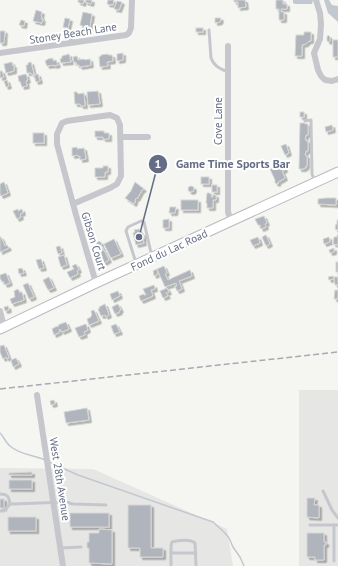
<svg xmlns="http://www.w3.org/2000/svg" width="338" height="566" font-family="'PT Sans',sans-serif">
	<defs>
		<filter id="shadow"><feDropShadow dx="2.5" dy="2.5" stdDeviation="0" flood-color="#0004"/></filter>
	</defs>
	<rect width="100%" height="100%" fill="#f5f6f2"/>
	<!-- built -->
	<g fill="#e6e6e5">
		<rect x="299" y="390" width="39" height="176"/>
		<polygon points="0,468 93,469 227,529 233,566 0,566"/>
	</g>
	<!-- water -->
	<g fill="#c1c8d0">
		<polygon points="293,0 313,0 312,4 295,4 293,3"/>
		<polygon points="324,0 329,0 332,5 338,6 338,22 328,13"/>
	</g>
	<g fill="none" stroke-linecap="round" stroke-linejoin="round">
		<!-- stream -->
		<g stroke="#c1c8d0" stroke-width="1.5">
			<path d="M0,433C4,437 6,443 10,446C20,455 34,455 45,460"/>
			<polyline points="49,462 78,475 213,522 224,532 229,538 233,547 240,557 244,566"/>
		</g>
	</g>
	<!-- building -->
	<g fill="#b0b4bc" stroke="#d6d7d5" filter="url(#shadow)">
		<polygon points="78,0 84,0 83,4 78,2"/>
		<polygon points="86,0 92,0 91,4 85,2"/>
		<polygon points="108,0 114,0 113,5 107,4"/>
		<polygon points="234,0 245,0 246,7 238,8 238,2 234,2"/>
		<polygon points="276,0 283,0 283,4 287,4 287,9 281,9 281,12 284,12 284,20 279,20 279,9 276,9"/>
		<polygon points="117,1 122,2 119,10 114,9"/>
		<polygon points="36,10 42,12 41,16 42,17 41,19 43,19 42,23 33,21"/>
		<polygon points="83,12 92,14 89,32 82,31 83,26 80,25"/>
		<polygon points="65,18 70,19 68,28 63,27"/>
		<polygon points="215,18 221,18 220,22 215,23"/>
		<polygon points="21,20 25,21 24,26 19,25"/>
		<rect x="196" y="28" width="7" height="4"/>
		<polygon points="0,31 5,31 4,43 0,43"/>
		<polygon points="67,32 72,33 71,39 66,37"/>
		<polygon points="304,32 311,32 311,41 309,41 306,44 302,45 302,56 295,56 296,35 304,35"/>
		<polygon points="328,35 330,37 330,41 329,42 327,41 327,37"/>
		<rect x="333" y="40" width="5" height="17"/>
		<polygon points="123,53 123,60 117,61 117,54"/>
		<polygon points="69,54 71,62 61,63 60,59 62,58 62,56"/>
		<polygon points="108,54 108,55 112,55 113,61 107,62 108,66 100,67 99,57 101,56 101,55"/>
		<polygon points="77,56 78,60 84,59 85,60 90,59 91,65 80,67 79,65 77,65 76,62 74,63 73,57"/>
		<polygon points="50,58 50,59 53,58 53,61 56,60 58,65 54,66 54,65 47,66 45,61"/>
		<polygon points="12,62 13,66 14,65 14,71 6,73 4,64"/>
		<polygon points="31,62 34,74 32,75 31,73 27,73 26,65 28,65 28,63"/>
		<polygon points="0,71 2,71 4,77 0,78"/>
		<polygon points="26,74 28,80 26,81 27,86 22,87 20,81 19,82 18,76"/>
		<polygon points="38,74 40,81 36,82 34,75"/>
		<polygon points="7,80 9,86 6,87 4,81"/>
		<polygon points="98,91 100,104 88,105 87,92"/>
		<polygon points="74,92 77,92 78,94 84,93 85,106 81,106 80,104 75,104"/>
		<rect x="300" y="112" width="4" height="5"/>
		<polygon points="300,123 305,123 305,124 308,124 308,135 306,135 305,139 306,139 306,141 308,141 308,151 306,151 305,155 306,155 306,156 307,156 307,166 306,166 306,168 304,168 304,169 299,169"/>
		<polygon points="332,125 333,130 326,132 325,127"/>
		<polygon points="95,131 104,131 104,133 109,133 109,139 103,139 103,137 95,137"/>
		<rect x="33" y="133" width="11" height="10"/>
		<polygon points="286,144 289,153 285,155 281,146"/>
		<polygon points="77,147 77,149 84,148 86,159 80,160 80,156 79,157 78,155 72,156 72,148"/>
		<polygon points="280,163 282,167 284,166 285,170 282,171 285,178 278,182 278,184 275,183 275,180 270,169 279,165 278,164"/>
		<polygon points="103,166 108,166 108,172 105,172 105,177 95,177 95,168 103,168"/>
		<rect x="201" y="177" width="8" height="7"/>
		<polygon points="4,182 8,193 1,196 0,194 0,184"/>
		<polygon points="135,182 144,189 143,190 142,190 137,199 136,198 135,201 135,202 134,204 125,198 131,191"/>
		<rect x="212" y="185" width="5" height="7"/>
		<circle cx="191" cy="189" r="3"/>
		<polygon points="207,193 210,193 210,194 212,194 211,197 213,197 213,195 216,195 216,200 213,200 213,208 207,208 207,203 206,203"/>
		<polygon points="326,198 336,198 336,205 318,204 318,199"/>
		<rect x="181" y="200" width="17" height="10"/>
		<polygon points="170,207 176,207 175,213 169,213"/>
		<polygon points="18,209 18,211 22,209 23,213 20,214 21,217 17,219 13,211"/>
		<polygon points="264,216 267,223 265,224 266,227 261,229 260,225 258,225 255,219"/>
		<polygon points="169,219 169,228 163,228 163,220"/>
		<polygon points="337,220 338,220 338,230 335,229 336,224 337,224"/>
		<polygon points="139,229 141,234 143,233 144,239 143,240 144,243 136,245 133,233 135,232 134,230"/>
		<polygon points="266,235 270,244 266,246 262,237"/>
		<polygon points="337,235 338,235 338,245 333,244 334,237 337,237"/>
		<polygon points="0,237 1,237 5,246 7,245 9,248 0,252"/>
		<polygon points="258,237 260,243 253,246 250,240"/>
		<polygon points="329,237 330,242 324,244 323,239"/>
		<polygon points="114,239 121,254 111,258 104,244"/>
		<circle cx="99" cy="244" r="2.5"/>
		<polygon points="60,246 62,253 58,254 56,247"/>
		<polygon points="102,246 104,251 104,250 109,260 104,263 97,248"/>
		<polygon points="334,248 334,252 330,253 329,250"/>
		<polygon points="64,255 67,265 61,267 58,257"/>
		<polygon points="41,259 44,268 39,269 36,260"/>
		<rect x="336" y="262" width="2" height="10"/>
		<polygon points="76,264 79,270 77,271 78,274 70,278 67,272 74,269 72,266"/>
		<polygon points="164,266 167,273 165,274 168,280 190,270 192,276 179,281 182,289 177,291 175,286 177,286 176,283 165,287 157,269"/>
		<polygon points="22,268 24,273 19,274 18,269"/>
		<polygon points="157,269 158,274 154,276 153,271"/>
		<polygon points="6,273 10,283 5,285 3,281 2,282 0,278 0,275"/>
		<polygon points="333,276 334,279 329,280 328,277"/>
		<polygon points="49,277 54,288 48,290 43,280"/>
		<polygon points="334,277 338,277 338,285 335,285"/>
		<polygon points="28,283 34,297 29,299 23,285"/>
		<polygon points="154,285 155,289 151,290 153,296 141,301 139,296 144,294 144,295 146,295 143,289"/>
		<polygon points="167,288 169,292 166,293 168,296 163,298 160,291"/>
		<polygon points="18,289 20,293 22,292 24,300 12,304 10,299 15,297 14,291"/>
		<polygon points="335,290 338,290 338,299 334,299"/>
		<polygon points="118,291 120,296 112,300 110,294"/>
		<polygon points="105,304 109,315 106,317 105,315 101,316 98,309 100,308 99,307"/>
		<polygon points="118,304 121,310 119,311 120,312 115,314 112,307"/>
		<polygon points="8,306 9,310 5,311 4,307"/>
		<polygon points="94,310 99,321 89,325 87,319 91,317 91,316 92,315 91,311"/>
		<polygon points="66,322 69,329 62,332 60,329 59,330 60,332 54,335 52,329 57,326 57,327 59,326 58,325"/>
		<polygon points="86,324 88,330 84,332 85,335 79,337 75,328"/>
		<polygon points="116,324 120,332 114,334 111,326"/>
		<polygon points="4,345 9,358 7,359 6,357 3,359 0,352 0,346"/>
		<polygon points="16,358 19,364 13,367 11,360"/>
		<polygon points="54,400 55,404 51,405 50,401"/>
		<polygon points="87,408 89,420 66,423 64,412"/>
		<polygon points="32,472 32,475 9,475 9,473"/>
		<rect x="9" y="480" width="23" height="9"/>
		<polygon points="307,498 315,498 314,505 319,505 319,518 307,517"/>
		<rect x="0" y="499" width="4" height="9"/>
		<polygon points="128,505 151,505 151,548 163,548 163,557 140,557 140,548 128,548"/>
		<rect x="70" y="513" width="39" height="14"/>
		<rect x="8" y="517" width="28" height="14"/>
		<polygon points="99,529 112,530 112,564 89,563 89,548 87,548 87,542 89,542 89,533 99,533"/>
		<polygon points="307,533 324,533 324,542 326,542 326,545 324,545 324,560 315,560 315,557 307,557"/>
	</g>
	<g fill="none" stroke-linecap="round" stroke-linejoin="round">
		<defs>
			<polyline id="primary" points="0,329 96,283 338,172"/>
		</defs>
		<!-- primary casing -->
		<use href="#primary" stroke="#b8babf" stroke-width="11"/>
		<!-- lane -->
		<g stroke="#c6c7cc" stroke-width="3">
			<path d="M209,30L211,58C214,66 220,69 228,72"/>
			<polyline points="305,121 311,120 312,174 315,182"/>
			<polyline points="136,263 126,231 128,227 141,221 144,222 152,257"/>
			<polyline points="323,491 332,510 338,518"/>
			<path d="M0,494C8,494 9,497 10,504"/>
			<polyline points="0,511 4,511 10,504 13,504 66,502 73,504 106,505"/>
			<polyline points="310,525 338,525"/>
			<polyline points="334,525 334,561"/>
			<polyline points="61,548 81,547"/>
			<polyline points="171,553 196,553"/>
			<path d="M171,566V546L172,542C178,540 190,539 195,543L196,566"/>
		</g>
		<!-- street -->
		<g stroke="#c6c7cc" stroke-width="6">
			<polyline points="316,0 320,13 321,24 320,39 314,53 318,70 321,76 325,80 332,81 338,79"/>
			<polyline points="228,46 228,212 231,221"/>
			<polyline points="0,53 126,35 129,33 131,28 132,0"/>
			<polyline points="121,137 148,137"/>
			<polyline points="73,204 110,188 117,184 121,176 120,125 117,118 110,115 67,121 62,123 57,134 57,144 76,215 96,283"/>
			<polyline points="0,311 4,327"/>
			<polyline points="37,395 63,566"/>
		</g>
		<!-- primary -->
		<use href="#primary" stroke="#fff" stroke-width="9"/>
		<!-- rail -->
		<polyline stroke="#a7aab2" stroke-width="1.5" stroke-dasharray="6 3" stroke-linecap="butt" points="0,389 338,352"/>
	</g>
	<g text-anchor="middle" stroke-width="4" stroke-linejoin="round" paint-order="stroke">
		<!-- street labels -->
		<g font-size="11" fill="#646d84" stroke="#fff">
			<text transform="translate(73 33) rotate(-9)" y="4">Stoney Beach Lane</text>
			<text transform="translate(218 121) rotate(-90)" y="4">Cove Lane</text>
			<text transform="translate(94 241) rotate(73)" y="4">Gibson Court</text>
			<text transform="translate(169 250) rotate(-25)" y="4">Fond du Lac Road</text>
			<text transform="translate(60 479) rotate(81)" y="4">West 28th Avenue</text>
		</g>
	</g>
	<!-- callouts -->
	<path fill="none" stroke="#646d84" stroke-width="1.5" d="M139 237L158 164"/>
	<g fill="#646d84" stroke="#fff" stroke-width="1.5">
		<circle cx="139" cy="237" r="4"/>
		<circle cx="158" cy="164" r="10"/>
	</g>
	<g font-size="12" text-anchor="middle" font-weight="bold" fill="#fff">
		<text x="158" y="168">1</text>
	</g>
	<g font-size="12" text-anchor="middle" font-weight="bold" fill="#646d84" stroke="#fff" stroke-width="4" stroke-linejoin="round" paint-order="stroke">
		<text x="233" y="168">Game Time Sports Bar</text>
	</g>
</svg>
